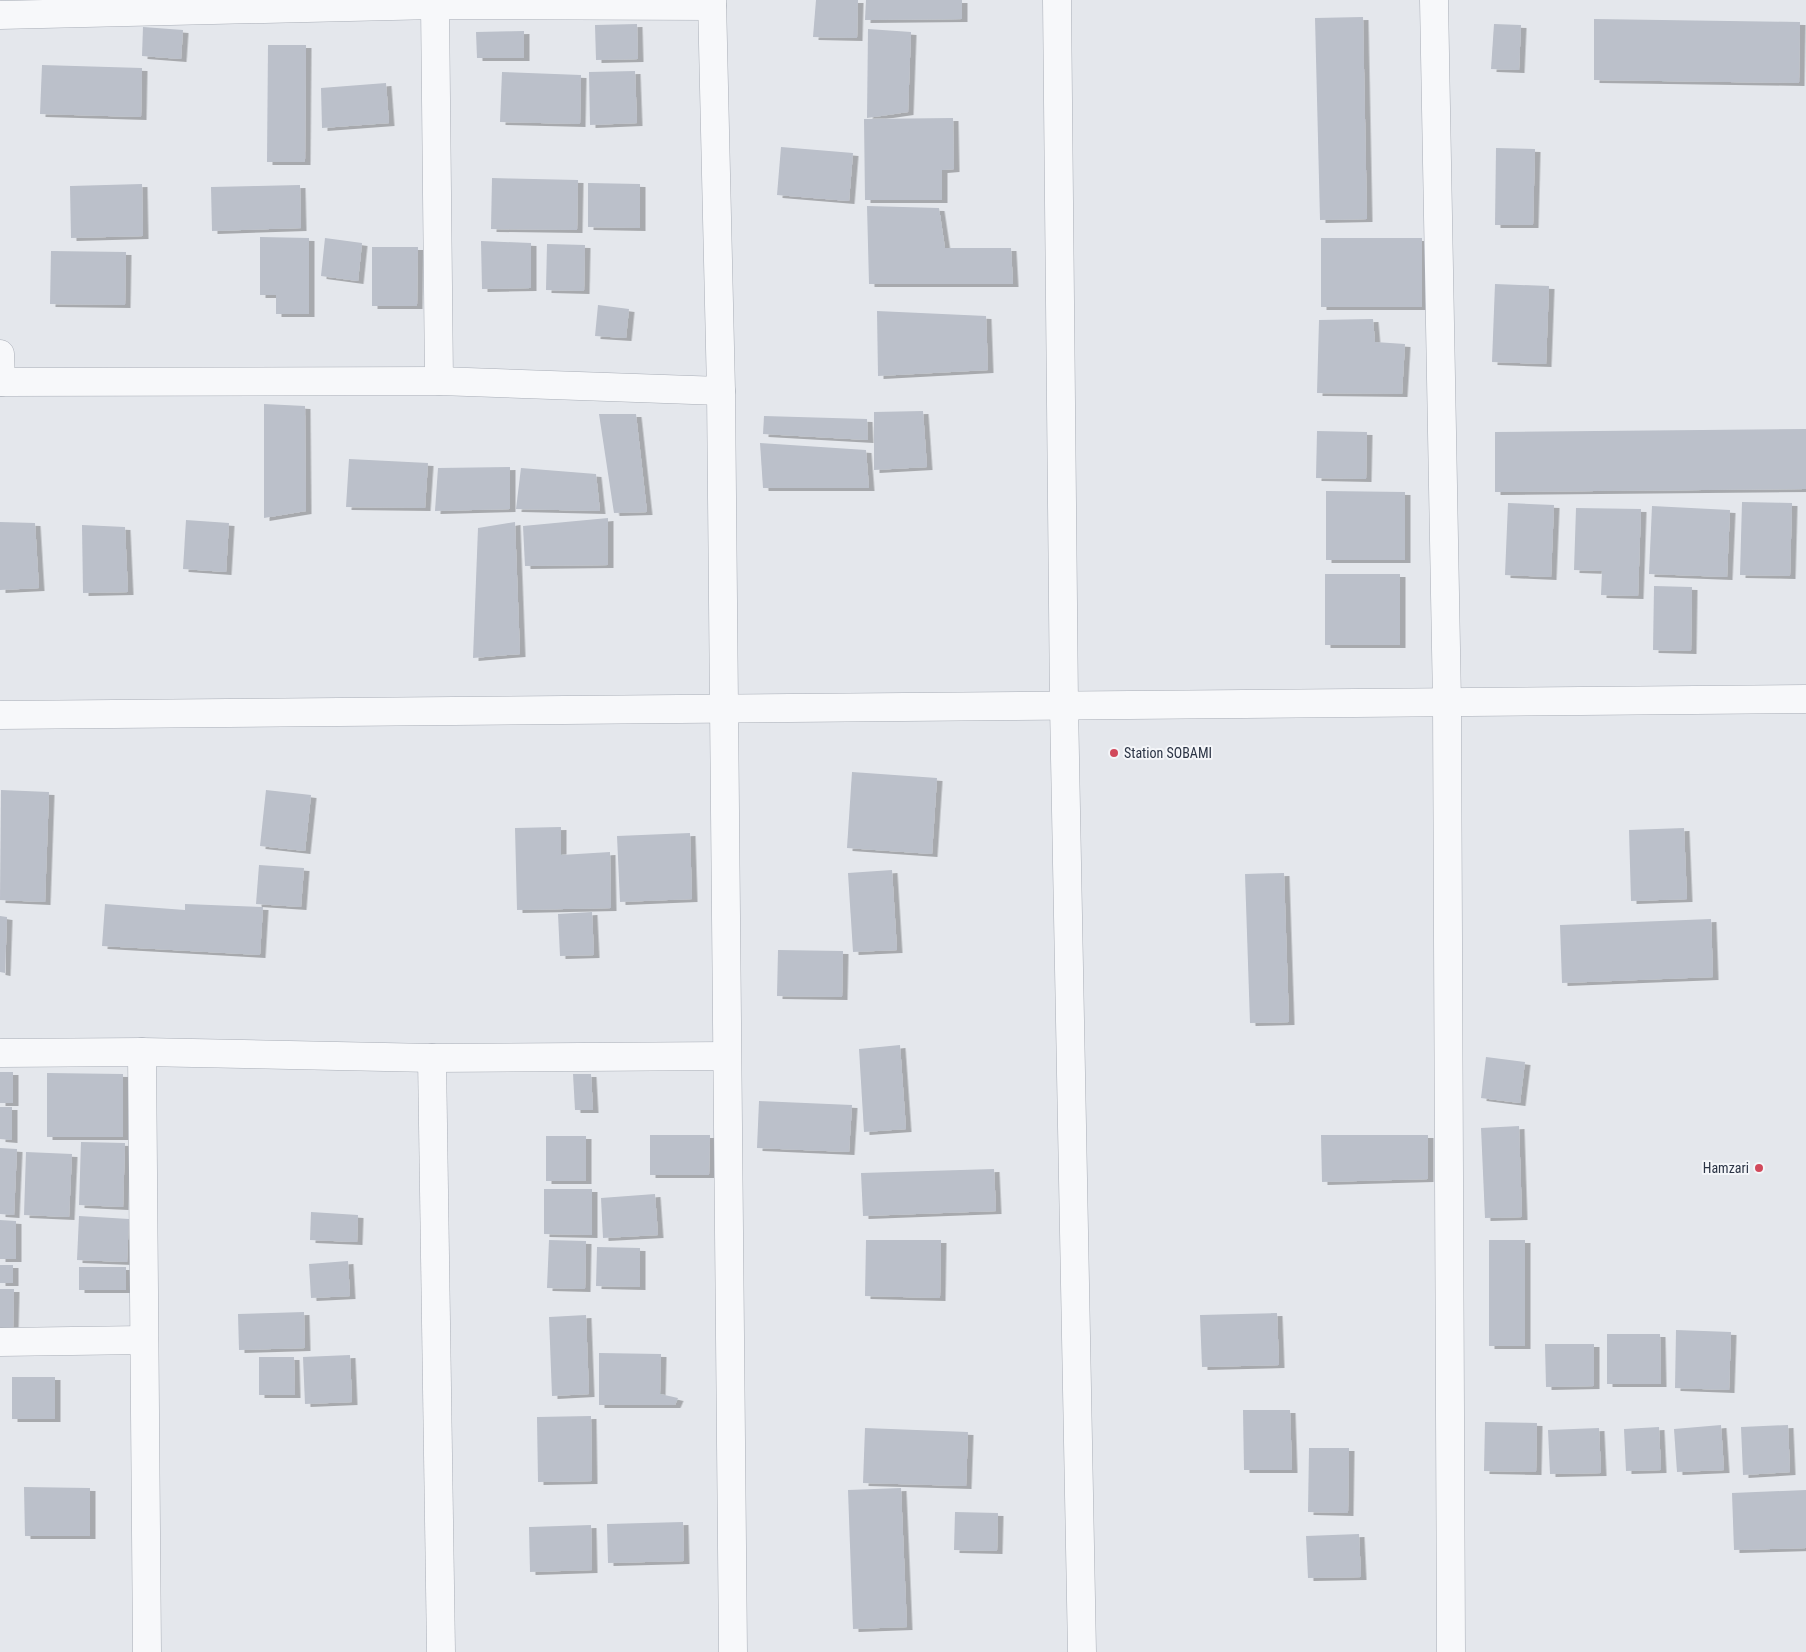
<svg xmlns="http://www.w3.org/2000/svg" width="1806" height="1652" font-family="'Roboto Condensed',sans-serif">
	<defs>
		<filter id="shadow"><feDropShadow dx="5.5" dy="3" stdDeviation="0" flood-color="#0004"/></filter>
	</defs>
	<rect width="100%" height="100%" fill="#e4e7ec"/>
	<!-- building -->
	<g fill="#bbc0ca" filter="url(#shadow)">
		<polygon points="816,0 858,0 857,38 813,37"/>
		<polygon points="866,0 962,0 962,19 865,20"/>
		<polygon points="1363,17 1367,219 1320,220 1315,18"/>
		<polygon points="1594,19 1800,22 1799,83 1594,80"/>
		<polygon points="637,24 638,59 596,60 595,25"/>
		<polygon points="1494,24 1521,25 1519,70 1491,69"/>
		<polygon points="143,27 183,30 181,59 142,56"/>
		<polygon points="868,29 911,32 908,112 867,118"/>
		<polygon points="524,31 524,58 477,58 476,32"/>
		<polygon points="268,45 306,45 305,162 267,162"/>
		<polygon points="42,65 142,68 141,117 40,114"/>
		<polygon points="635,71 637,123 590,125 589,72"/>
		<polygon points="502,72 581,75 580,124 500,122"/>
		<polygon points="386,83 389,123 322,128 321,88"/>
		<polygon points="953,118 954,169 942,170 942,200 865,200 864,119"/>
		<polygon points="781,147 853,153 849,201 777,195"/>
		<polygon points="1496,148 1535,149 1533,225 1495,225"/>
		<polygon points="492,178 578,180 577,230 491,229"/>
		<polygon points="588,183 640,184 640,228 588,227"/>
		<polygon points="142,184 143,236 71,238 70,186"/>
		<polygon points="300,185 301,228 212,231 211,187"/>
		<polygon points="867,206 939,208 945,248 1011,248 1013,284 869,284"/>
		<polygon points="260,237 309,238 309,314 276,314 276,295 260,295"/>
		<polygon points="325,238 362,243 358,281 321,276"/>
		<rect x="1321" y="238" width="101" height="69"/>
		<polygon points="481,241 531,243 531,288 482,289"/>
		<polygon points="547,244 585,245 584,291 546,290"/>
		<polygon points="372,247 418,247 417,306 372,306"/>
		<polygon points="51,251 126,252 125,305 50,304"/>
		<polygon points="1495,284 1549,286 1546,364 1492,362"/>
		<polygon points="598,305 629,309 626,338 595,336"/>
		<polygon points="877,311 986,316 988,370 878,376"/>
		<polygon points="1373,319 1375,342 1405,344 1402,394 1317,393 1319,320"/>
		<polygon points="264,404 305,406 306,511 264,518"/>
		<polygon points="923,411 927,467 874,470 874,412"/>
		<polygon points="599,414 636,414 647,512 614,513"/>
		<polygon points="764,416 867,419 868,440 763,434"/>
		<polygon points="1806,429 1806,489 1495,492 1495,432"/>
		<polygon points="1317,431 1367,432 1366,479 1316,478"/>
		<polygon points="760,443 866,450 869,488 763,488"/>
		<polygon points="349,459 428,463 425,508 346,507"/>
		<polygon points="510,467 510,509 435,511 438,468"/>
		<polygon points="521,468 596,474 600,511 516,509"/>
		<polygon points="1326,491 1405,492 1405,560 1326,560"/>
		<polygon points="1742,502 1792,503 1790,576 1740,575"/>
		<polygon points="1508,503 1554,505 1551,577 1505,575"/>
		<polygon points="1652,506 1730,510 1727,577 1649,574"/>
		<polygon points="1576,508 1641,509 1638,596 1601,595 1602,571 1574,570"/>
		<polygon points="608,518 608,565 525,566 523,526"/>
		<polygon points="186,520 229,523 226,572 183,569"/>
		<polygon points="0,522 35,523 39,588 0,590"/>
		<polygon points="515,522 520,654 473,658 478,528"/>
		<polygon points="82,525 125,527 128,592 83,593"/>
		<rect x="1325" y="574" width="75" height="71"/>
		<polygon points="1654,586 1692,587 1691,651 1653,650"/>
		<polygon points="852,772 937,778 932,854 847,848"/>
		<polygon points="1,790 49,792 45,902 0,900"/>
		<polygon points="266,790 311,795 305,851 260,846"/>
		<polygon points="561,827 561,855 610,852 611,908 517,910 515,828"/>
		<polygon points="1684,828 1687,899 1631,901 1629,830"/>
		<polygon points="690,833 692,899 620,902 617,836"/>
		<polygon points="259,865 304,868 301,907 256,904"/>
		<polygon points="892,870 897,950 853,952 848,873"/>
		<polygon points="1284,873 1289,1022 1250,1023 1245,874"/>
		<polygon points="105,904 185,910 185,904 263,907 260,955 102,946"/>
		<polygon points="592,912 594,955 560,956 558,914"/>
		<polygon points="0,916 7,917 5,973 0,972"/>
		<polygon points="1711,919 1713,977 1562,983 1560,925"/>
		<polygon points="778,950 843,951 842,997 777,996"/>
		<polygon points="900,1045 906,1129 864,1132 859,1049"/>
		<polygon points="1486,1057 1525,1062 1520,1103 1481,1098"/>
		<rect x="0" y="1072" width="13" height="31"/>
		<polygon points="47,1073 123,1074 123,1137 47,1137"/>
		<polygon points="573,1074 591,1074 593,1110 575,1110"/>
		<polygon points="759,1101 852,1105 849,1152 757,1148"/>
		<polygon points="0,1107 12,1107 12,1140 0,1139"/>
		<polygon points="1519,1126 1522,1217 1485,1218 1481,1128"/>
		<polygon points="650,1135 710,1135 709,1175 650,1175"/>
		<polygon points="1321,1135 1428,1135 1428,1179 1322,1182"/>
		<rect x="546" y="1136" width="40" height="45"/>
		<polygon points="81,1142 125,1143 123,1207 79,1205"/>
		<polygon points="0,1148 17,1149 14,1215 0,1214"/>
		<polygon points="26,1152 72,1154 69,1217 24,1215"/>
		<polygon points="994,1169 996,1211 863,1216 861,1173"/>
		<polygon points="544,1189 592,1189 592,1235 544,1234"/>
		<polygon points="655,1194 658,1235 603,1238 601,1198"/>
		<polygon points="311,1212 358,1215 357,1242 310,1240"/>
		<polygon points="79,1216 129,1219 127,1262 77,1260"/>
		<polygon points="0,1220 16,1221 16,1259 0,1259"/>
		<polygon points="549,1240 586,1241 585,1289 547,1288"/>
		<polygon points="866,1240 941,1240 940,1298 865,1296"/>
		<rect x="1489" y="1240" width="36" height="106"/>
		<polygon points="597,1247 640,1248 640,1287 596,1286"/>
		<polygon points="348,1261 350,1296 311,1298 309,1264"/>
		<rect x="0" y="1265" width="13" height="18"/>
		<rect x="79" y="1267" width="47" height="23"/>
		<polygon points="0,1289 14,1289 13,1330 0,1329"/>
		<polygon points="304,1312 305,1348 239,1350 238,1314"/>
		<polygon points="1277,1313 1279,1365 1202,1367 1200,1315"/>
		<polygon points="586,1315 589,1394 552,1396 549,1317"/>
		<polygon points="1676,1330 1731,1332 1729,1390 1675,1388"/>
		<polygon points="1607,1334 1660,1334 1661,1384 1607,1384"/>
		<polygon points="1545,1344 1594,1344 1594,1386 1546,1387"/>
		<polygon points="599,1353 661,1354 660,1394 678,1398 675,1405 599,1405"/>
		<polygon points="350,1355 352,1402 305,1404 303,1357"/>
		<polygon points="259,1357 294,1357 295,1395 259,1395"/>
		<rect x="12" y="1377" width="43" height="42"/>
		<polygon points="1243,1410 1290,1410 1292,1470 1244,1470"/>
		<polygon points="591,1416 592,1481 538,1482 537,1417"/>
		<polygon points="1485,1422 1537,1423 1536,1472 1484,1471"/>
		<polygon points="1721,1425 1724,1470 1677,1472 1674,1429"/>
		<polygon points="1788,1425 1790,1472 1743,1475 1741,1427"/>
		<polygon points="1659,1427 1661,1470 1626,1471 1624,1429"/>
		<polygon points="865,1428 968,1432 966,1486 863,1483"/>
		<polygon points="1599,1428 1601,1473 1550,1474 1548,1430"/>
		<polygon points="1309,1448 1349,1448 1348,1513 1308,1512"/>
		<polygon points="24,1487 90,1488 90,1536 25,1536"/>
		<polygon points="901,1488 907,1627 853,1629 848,1490"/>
		<polygon points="1806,1490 1806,1548 1734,1550 1732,1493"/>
		<polygon points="955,1512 998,1513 997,1551 954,1550"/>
		<polygon points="683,1522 684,1561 608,1563 607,1524"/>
		<polygon points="591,1525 592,1570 530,1572 529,1527"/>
		<polygon points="1359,1534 1361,1577 1308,1578 1306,1536"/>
	</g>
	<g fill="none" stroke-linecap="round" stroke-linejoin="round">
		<defs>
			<g id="minor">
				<polyline points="712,0 721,391 733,1652"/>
				<polyline points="1057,0 1064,705 1082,1652"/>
				<polyline points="1434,0 1447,702 1451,1652"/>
				<polyline points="435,5 439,381"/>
				<polyline points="0,15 435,5 712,6"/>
				<polyline points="0,354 1,382"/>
				<polyline points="0,382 439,381 721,391"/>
				<polyline points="0,715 1806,699"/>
				<polyline points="142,1052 147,1652"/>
				<polyline points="0,1053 142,1052 432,1058 726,1056"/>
				<polyline points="432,1058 441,1652"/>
				<polyline points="0,1342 144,1340"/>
			</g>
		</defs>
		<!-- minor casing -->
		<use href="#minor" stroke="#a9aeb7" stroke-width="29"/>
		<!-- minor -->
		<use href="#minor" stroke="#f7f8fa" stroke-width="28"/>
	</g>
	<!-- markers -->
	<g fill="#d1495b" stroke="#f4f6f9" stroke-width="2">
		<circle cx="1114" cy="753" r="5"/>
		<circle cx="1759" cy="1168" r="5"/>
	</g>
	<g text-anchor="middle" stroke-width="4" stroke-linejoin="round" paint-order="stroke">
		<!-- poi labels -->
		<g font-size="14" fill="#2b3445" stroke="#f4f6f9" text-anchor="start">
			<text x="1124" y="758">Station SOBAMI</text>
			<text x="1749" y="1173" text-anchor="end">Hamzari</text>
		</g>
	</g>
</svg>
